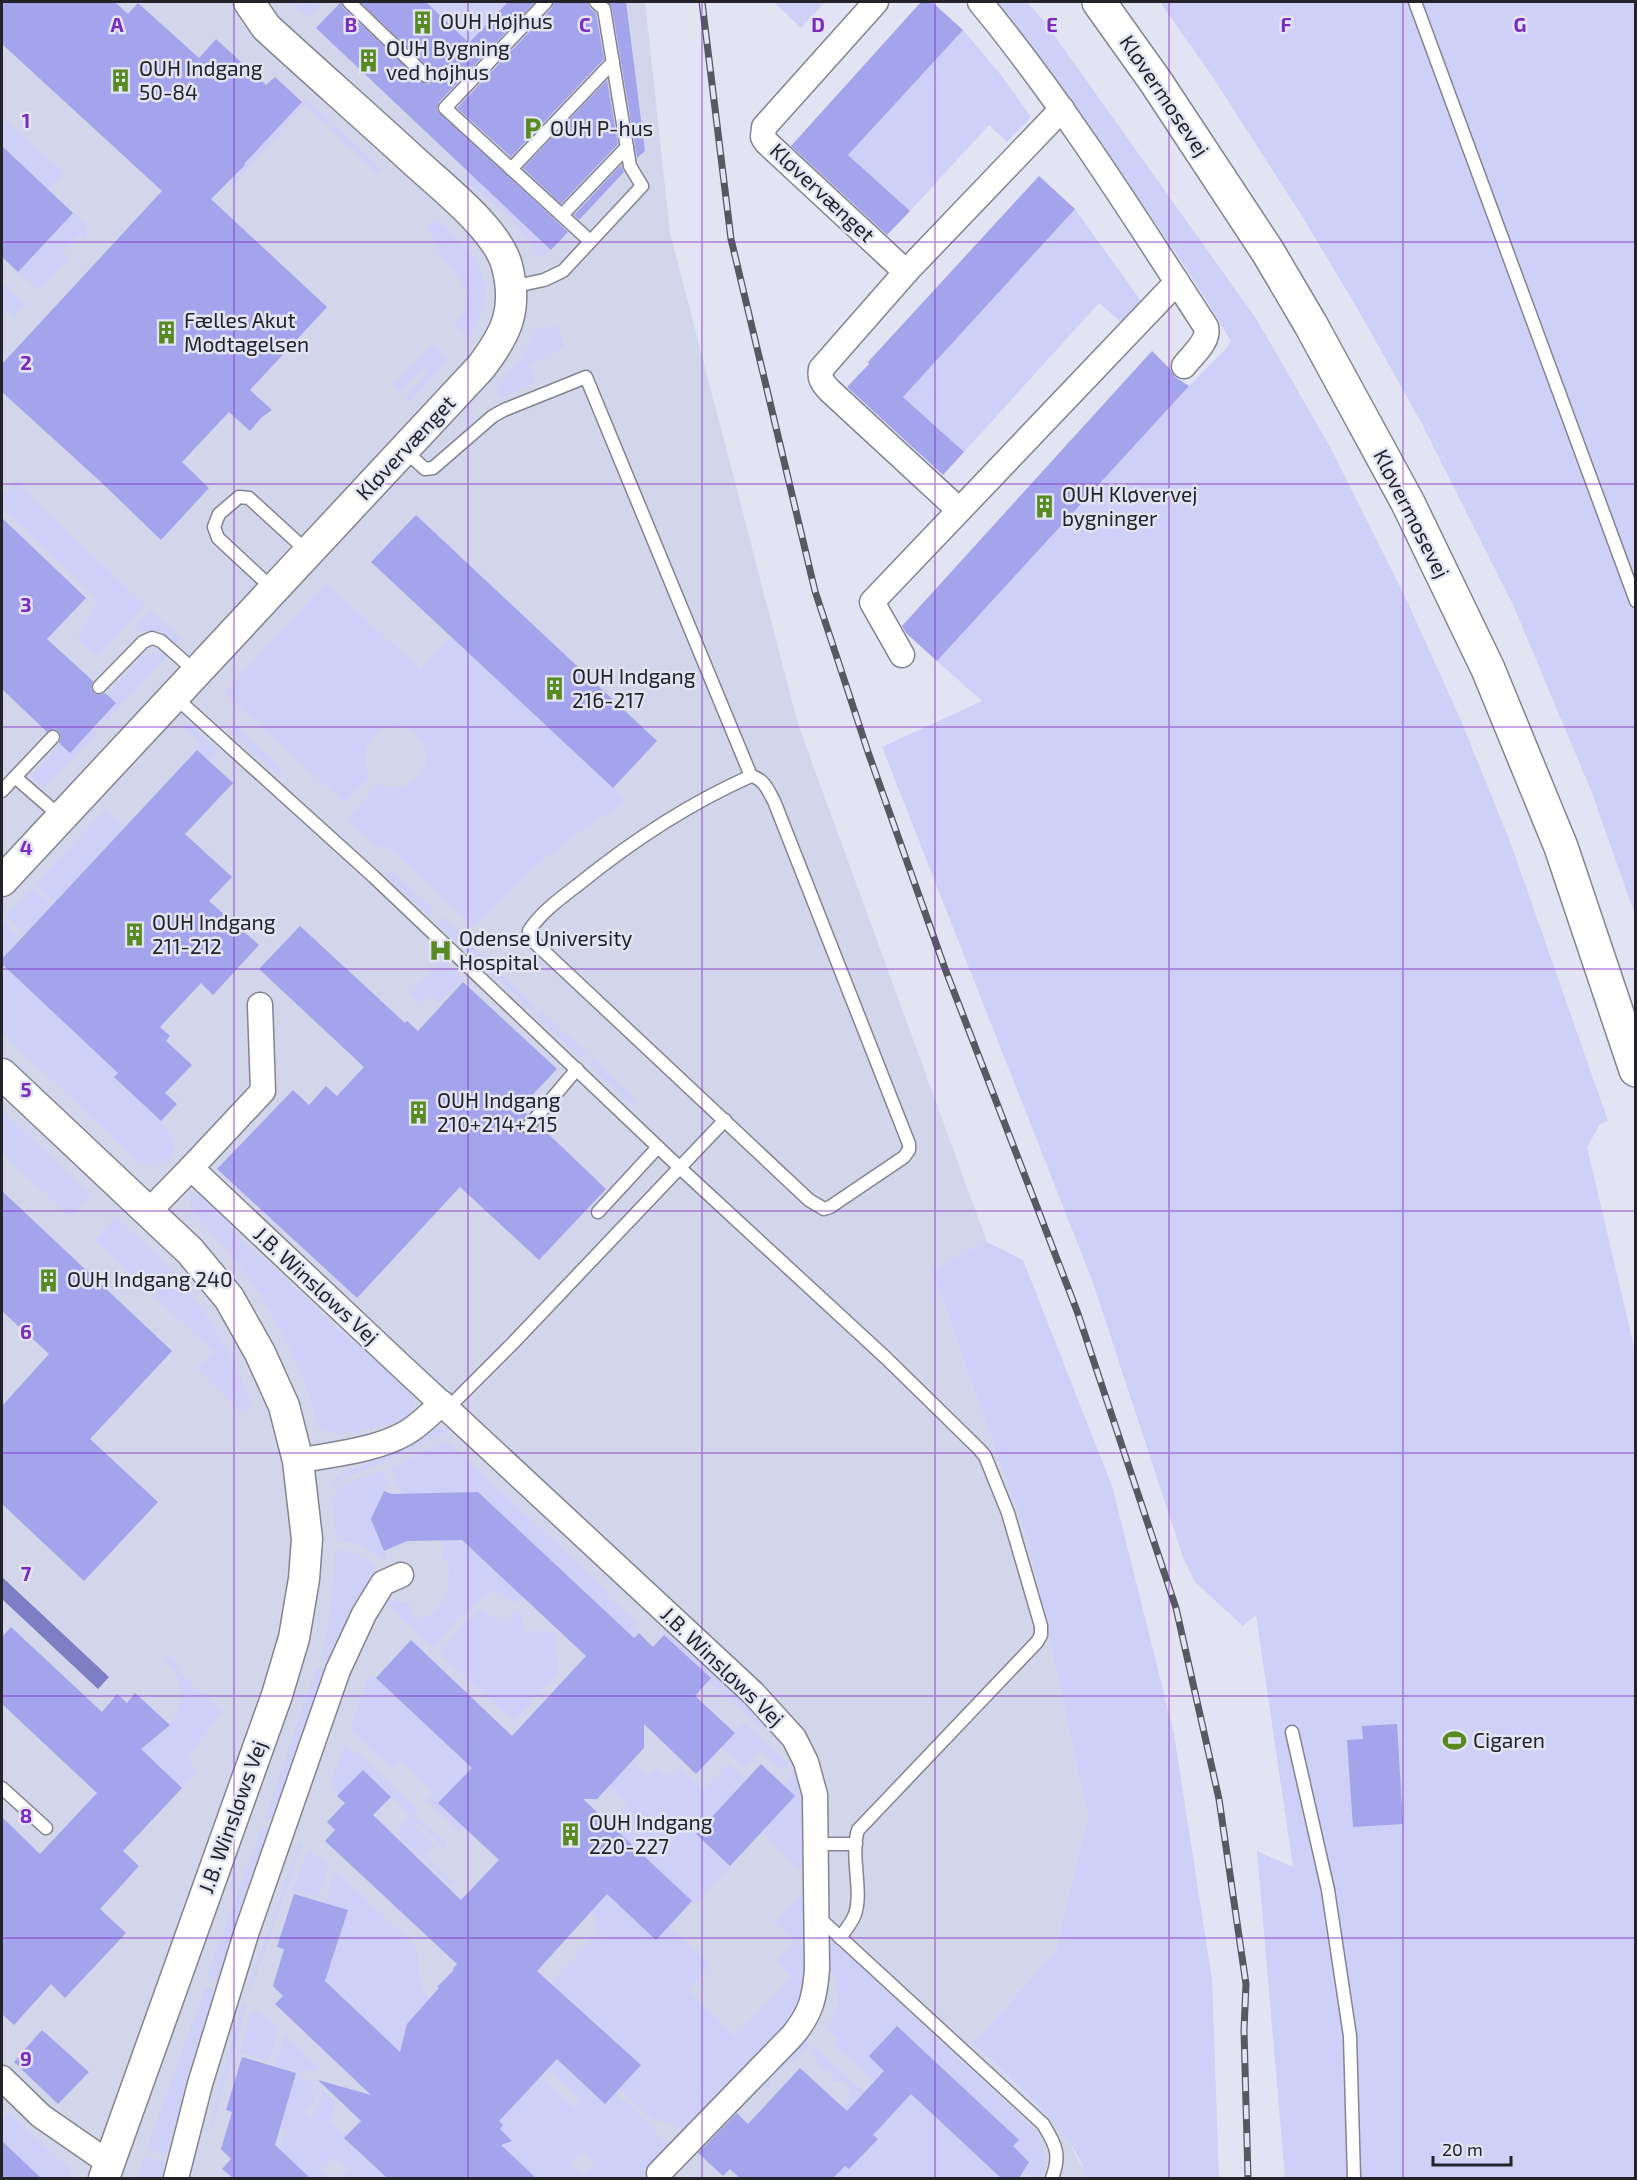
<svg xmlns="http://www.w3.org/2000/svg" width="1637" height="2180" font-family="'Exo 2',sans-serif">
	<rect width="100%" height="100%" fill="#e2e3f3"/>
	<!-- built -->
	<polygon fill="#d3d5ea" points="2,2 645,2 670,233 798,724 987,1242 966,1251 932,1272 1029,1544 1088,1816 1056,1950 973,2044 1054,2122 1067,2139 1085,2172 1084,2178 2,2178"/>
	<!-- green -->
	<g fill="#ced0f7" fill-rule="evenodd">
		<polygon points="291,2 323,2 308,18"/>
		<polygon points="426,2 508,2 469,43"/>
		<polygon points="774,2 825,2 801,28"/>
		<path d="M992,2H1027L1044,21L1257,320L1330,447L1407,601L1462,723L1512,847L1608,1121L1600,1124L1587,1147L1636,1355L1635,2178H1285L1257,1851L1293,1867L1256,1615L1243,1626L1195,1582L1183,1557L1092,1280L882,747L982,701L937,661L1189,386L1226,349L1231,341C1161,222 1075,112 992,2Z"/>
		<polygon points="1160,2 1635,2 1635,915 1592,793 1514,607 1422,424 1360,313 1302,216 1210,73"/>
		<polygon points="963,30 1001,75 1031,117 1007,142 989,125 910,211 848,155"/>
		<polygon points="306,98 330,120 326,125 304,105 232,187 228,183"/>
		<polygon points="2,119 17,130 64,173 49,190 2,146"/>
		<polygon points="335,125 382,170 378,174 331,130"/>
		<path d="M468,172L551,250L538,259C527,226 491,203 466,180L464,177Z"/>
		<polygon points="1075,209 1141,301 1121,322 1099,303 964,452 903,397"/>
		<path d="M73,213C84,222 89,226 86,241L79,235L63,252L69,259L39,290L18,272Z"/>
		<path d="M435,218C475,252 505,286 469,337L454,323L465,312L466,290L452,268L442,258L427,225Z"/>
		<polygon points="2,281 26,305 15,316 8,310 2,317"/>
		<polygon points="557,325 564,347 529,365 536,382 499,399 496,389 522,358 537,327 544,327 548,329"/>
		<polygon points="433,344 449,359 410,401 405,397 428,373 423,368 399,392 393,386"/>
		<polygon points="17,481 24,483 21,488 145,605 97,657 77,639 99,600 2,508 4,501 2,495"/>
		<path d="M326,583L420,669L451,637L627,801L584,828L536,865L473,928L472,924L389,847H378L347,819L379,784C411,799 443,762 417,736C390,708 351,742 370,776L344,802L224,693Z"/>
		<path d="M150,610L181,639L177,644C166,634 156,629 141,632L135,627Z"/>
		<polygon points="163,653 167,656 107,721 94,709 142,656"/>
		<polygon points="83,720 97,733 43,789 33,778 33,775"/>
		<polygon points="188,723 215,747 218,752 209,762 197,750 201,743 183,726"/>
		<polygon points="236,725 280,767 281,778 230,731"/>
		<polygon points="105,810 126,826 54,902 36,886 42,877"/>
		<polygon points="391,869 435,911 429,916 385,875"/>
		<polygon points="33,888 52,905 25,934 6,916"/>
		<polygon points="442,917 485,958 479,964 437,922"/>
		<polygon points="3,920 19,939 2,959 2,922"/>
		<polygon points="443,960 462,978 439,1003 429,995 420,1004 410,994"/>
		<polygon points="2,964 118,1073 114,1077 161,1121 175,1142 173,1156 165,1163 141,1164 2,1033"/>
		<polygon points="491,964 536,1007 532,1011 487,969"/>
		<polygon points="542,1011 587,1054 582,1059 537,1017"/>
		<polygon points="593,1059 638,1101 633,1106 588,1064"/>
		<polygon points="2,1111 90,1195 70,1217 2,1152"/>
		<path d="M200,1188L226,1216L231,1228L237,1235C263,1258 289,1282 314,1306C328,1320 342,1334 358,1346C373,1357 414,1382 414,1402C414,1420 389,1424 375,1427C358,1431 333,1439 318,1427C308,1375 269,1304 237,1262C223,1244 206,1227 191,1210V1196Z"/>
		<path d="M115,1216C134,1234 154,1252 171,1271C207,1310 234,1357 252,1405L245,1411H240L197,1369L214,1352L95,1240Z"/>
		<path d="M987,1242L1023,1260L1112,1486L1174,1734L1212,1980L1219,2178H1084C1089,2146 998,2068 973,2044L1056,1950L1088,1816L1029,1544L932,1271L966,1251Z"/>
		<polygon points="445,1428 450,1430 377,1465 343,1478 332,1486 331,1484 338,1475 386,1456 436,1429"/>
		<polygon points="446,1440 607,1591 607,1595 637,1623 631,1626 639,1633 634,1638 478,1492 407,1494 401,1492 390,1469"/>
		<path d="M382,1470L388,1483C368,1519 371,1520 387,1557L382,1560C373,1553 362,1544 351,1542C344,1541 342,1542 336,1539L332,1498C343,1479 366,1479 382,1470Z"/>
		<path d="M442,1540H462L525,1599L513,1602L499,1593L491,1592L456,1620L433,1648L395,1611L386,1606L389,1599L397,1602H408L416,1622C446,1608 452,1592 448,1560L443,1561L442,1552L446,1547Z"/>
		<path d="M335,1550C349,1552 368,1555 376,1568L349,1615L330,1663L321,1661C330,1625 333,1587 335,1550Z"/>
		<path d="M481,1609C491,1616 499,1622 512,1621V1611L521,1612L524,1631L555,1632L558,1673L514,1721L440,1654L458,1630Z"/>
		<polygon points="664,1628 743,1701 754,1708 769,1725 763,1730 708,1681 710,1678 664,1635 661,1632"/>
		<path d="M166,1655L173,1660L182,1675L221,1712L187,1758L197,1770L182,1788L134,1742C143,1740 153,1738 161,1733C186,1715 186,1678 163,1659Z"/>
		<polygon points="318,1668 326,1670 274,1821 265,1819 314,1675"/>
		<polygon points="369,1675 376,1678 479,1775 477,1778 469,1771 454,1787 446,1811 464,1827 461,1831 458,1830 427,1801 434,1793 400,1760 391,1768 350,1729"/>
		<polygon points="744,1723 788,1763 782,1770 759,1750 744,1767 721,1747"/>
		<polygon points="345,1744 363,1758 418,1810 414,1814 447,1844 445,1850 418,1823 414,1826 434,1845 424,1855 454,1883 451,1886 396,1833 411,1815 363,1770 337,1796 331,1792 336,1787 331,1782"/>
		<polygon points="632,1762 649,1777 658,1768 665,1776 682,1769 703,1790 728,1764 746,1780 696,1834 730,1866 694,1904 620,1834 607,1825 627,1804 609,1786"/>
		<polygon points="797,1765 803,1798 807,1862 804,1867 799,1869 762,1831 795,1796 783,1785"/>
		<polygon points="264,1826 271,1831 254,1875 217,1981 207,1976 261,1830"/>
		<polygon points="299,1843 302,1844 297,1858 251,1989 248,1988 251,1981"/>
		<polygon points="308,1849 329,1866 318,1897 293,1891"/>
		<path d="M337,1872L417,1948L418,1969L423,1993C438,2003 447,1992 463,2007L422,2051L419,2048L417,2050L404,2037L400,2053L326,1981L348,1910L325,1903L334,1874ZM425,2003L440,2016L427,2031L413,2018Z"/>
		<polygon points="590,1878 656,1939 669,1926 711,1965 688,1990 735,2037 792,1977 777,1961 795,1942 775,1922 806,1889 809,1981 792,2021 687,2133 667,2122 653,2120 620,2089 641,2065 568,1997 567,1999 550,1983 599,1932 595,1926 598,1922 591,1912 573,1895"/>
		<path d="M829,1941L834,1942L1037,2132C1044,2149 1048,2161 1041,2178H1035L1023,2173L1029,2162L1013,2146L1019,2140L897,2027L891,2077L880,2087L835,2046L840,2040L827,2028L836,2011L838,1999L836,1980L829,1970Z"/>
		<polygon points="206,1987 214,1990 175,2134 169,2155 148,2149 152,2134"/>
		<polygon points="244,2003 247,2004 242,2022 211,2133 209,2132 221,2080"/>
		<polygon points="256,2010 278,2028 273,2048 267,2061 240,2053 251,2012"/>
		<polygon points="285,2035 319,2068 315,2072 312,2070 300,2072 275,2065"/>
		<polygon points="800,2038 810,2044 792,2062 789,2060 768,2082 770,2086 767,2090 762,2083"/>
		<path d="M540,2042L605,2103L615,2093L646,2121L671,2149L654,2178H536L498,2146L500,2129L503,2125L499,2121L541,2076L575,2109L580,2100L545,2067ZM581,2151L595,2163L583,2175L570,2164Z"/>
		<polygon points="814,2046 864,2093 853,2117 843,2108 847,2103 850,2089 843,2081 833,2082 831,2080 832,2072 829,2069 824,2071 809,2051"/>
		<path d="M296,2073L311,2081L335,2102L331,2122L346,2136L345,2139L386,2178H340L349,2169L335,2156L322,2170L330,2178H310L280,2150L286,2129L280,2127ZM310,2084C333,2094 317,2103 312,2118H307L306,2110L315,2099Z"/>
		<polygon points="911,2094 991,2169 1010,2166 1005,2178 833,2178 845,2166 849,2169 877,2140 873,2135"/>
		<polygon points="9,2113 69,2168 72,2178 23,2178 31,2169 2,2141 2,2120"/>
		<polygon points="145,2157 168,2163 164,2178 137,2178"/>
	</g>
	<!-- water -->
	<polygon fill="#7d7ec3" points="2,1577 109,1677 98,1689 2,1599"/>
	<!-- building -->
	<g fill="#a3a4ec">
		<polygon points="2,2 115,2 128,14 138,3 199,58 216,39 266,85 275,77 302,102 244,164 245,165 211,199 327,307 250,390 272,410 262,417 250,431 229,412 182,462 209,488 161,540 102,483 2,392 2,364 162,191 2,44"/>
		<polygon points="341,2 343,8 425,84 429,84 434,79 432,71 360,2 426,2 469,43 508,2 535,2 439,102 437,110 568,232 551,250 316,28"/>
		<polygon points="554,2 588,2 590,8 596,13 604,59 511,157 457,108 552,8"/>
		<polygon points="608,2 626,2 645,151 637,158 612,8"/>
		<polygon points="921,2 932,2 963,30 848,155 910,211 887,235 791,146"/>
		<polygon points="607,80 618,144 561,204 523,168"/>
		<polygon points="2,146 73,213 18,272 2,257"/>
		<polygon points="621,165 624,172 579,220 574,215"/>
		<polygon points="1039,176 1075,209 903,397 964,452 943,475 847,387 869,364 868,362"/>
		<polygon points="1152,351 1170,369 1175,377 1189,386 937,661 906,633 902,626"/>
		<polygon points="416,515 657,741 613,788 371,562"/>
		<polygon points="2,518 86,598 47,639 93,681 91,689 94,693 101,695 105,693 116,703 70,753 59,743 61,738 59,731 54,729 47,732 2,689"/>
		<polygon points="197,750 233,783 185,834 232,877 209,901 259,945 213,995 201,983 160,1027 170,1036 166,1041 192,1065 165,1093 177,1104 161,1121 114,1077 118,1073 2,964 2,959"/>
		<polygon points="300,926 405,1023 407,1021 418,1031 463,982 557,1069 520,1108 528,1115 520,1125 521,1130 526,1135 530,1135 540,1126 606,1189 539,1260 460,1187 357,1298 217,1169 293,1090 309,1105 326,1086 337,1096 364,1067 259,969"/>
		<polygon points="2,1191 172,1351 90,1439 158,1502 84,1581 2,1504 2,1406 49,1354 2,1311"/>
		<polygon points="384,1491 391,1494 478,1492 634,1638 639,1633 653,1647 664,1635 711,1678 695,1696 735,1733 696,1774 644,1724 644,1748 597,1799 583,1799 692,1901 656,1940 607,1894 537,1971 641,2065 605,2104 557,2059 499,2121 503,2125 500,2129 512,2141 501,2145 536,2178 387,2178 344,2138 361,2121 318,2080 371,2095 275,2004 283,1996 273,1986 284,1949 277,1947 294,1894 348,1910 325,1981 400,2052 407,2024 439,1988 437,1987 454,1970 453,1969 457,1964 325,1841 335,1830 327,1822 345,1803 337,1796 363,1770 391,1797 373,1815 461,1900 499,1860 438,1803 472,1768 376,1678 411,1640 512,1736 586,1656 462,1540 407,1541 384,1551 371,1519"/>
		<polygon points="11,1627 102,1712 117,1694 127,1703 135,1693 170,1725 141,1749 182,1788 123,1851 139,1866 100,1909 126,1933 65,1998 51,1984 14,2025 2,2014 2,1817 40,1854 97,1793 2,1704 2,1637"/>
		<polygon points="1397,1724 1403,1824 1353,1827 1347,1740 1363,1739 1362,1726"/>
		<polygon points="761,1764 795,1796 730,1866 696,1834"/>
		<polygon points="897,2026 1019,2140 1013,2146 1029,2162 1019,2178 1001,2178 911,2094 873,2135 878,2139 849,2169 845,2166 833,2178 740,2178 730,2169 723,2176 698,2153 737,2113 748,2124 800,2068 847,2111 884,2071 869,2056"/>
		<polygon points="42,2030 89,2072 58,2104 14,2062"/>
		<polygon points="242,2057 296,2073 275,2145 310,2178 233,2178 222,2169 231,2159 221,2149 232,2112 226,2110"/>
		<polygon points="2,2141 41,2178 2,2178"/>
	</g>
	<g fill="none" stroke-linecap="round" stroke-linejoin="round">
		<defs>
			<g id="service">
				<polyline points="349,2 426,76"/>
				<polyline points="546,2 445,108 590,241"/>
				<polyline points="1415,2 1636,601"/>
				<polyline points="511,169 613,62"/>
				<polyline points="562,215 627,147"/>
				<polyline points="511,287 544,280 563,271 642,186 630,166 604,9 596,2"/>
				<polyline points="404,450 425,469 433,468 493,416 504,410 586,377 751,776"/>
				<polyline points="274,590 218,538 214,527 219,514 239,497 249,498 308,552"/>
				<polyline points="99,687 143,642 152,638 161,641 196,672"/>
				<path d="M175,697L374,877L680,1168L886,1358L979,1449L985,1456L1008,1513L1041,1626V1635L1037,1642L858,1830C850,1855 863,1892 855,1914C852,1923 845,1930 840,1938"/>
				<polyline points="53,737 15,777 61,817"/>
				<path d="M751,776C764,779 768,790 774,801L909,1144V1150L904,1157L830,1207L824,1209L809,1200L534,942L529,931C540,913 562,897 579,884C632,841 688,804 751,776Z"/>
				<polyline points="2,791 15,777"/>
				<polyline points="528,1127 577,1069"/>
				<polyline points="598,1212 658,1147"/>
				<polyline points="448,1408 512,1344 725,1120"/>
				<polyline points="1292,1732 1328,1890 1350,2036 1354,2178"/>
				<polyline points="2,1788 46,1828"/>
				<polyline points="816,1844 856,1844"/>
				<path d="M817,1916L1043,2124C1056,2145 1061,2155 1052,2178"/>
			</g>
			<g id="minor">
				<polyline points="876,2 764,127 763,137 766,142 906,272"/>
				<path d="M980,2C1064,104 1134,216 1206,327C1210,341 1192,355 1184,366"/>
				<path d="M959,510L829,390C823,383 819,379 821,369L906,272L1062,109"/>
				<polyline points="902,655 872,602 1177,282"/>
				<polyline points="191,1168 263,1091 260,1005"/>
				<path d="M149,1211L191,1168L399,1364L753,1693L794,1738L806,1762L815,1795L817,1969C815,1997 811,2013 793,2035L659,2173"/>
				<path d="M298,1461C333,1454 374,1451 406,1433C420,1425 431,1413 442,1403"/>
				<polyline points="2,2078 41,2116 109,2163"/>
				<polyline points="176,2178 200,2084 246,1934 338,1670 364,1614 383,1583 401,1575"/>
			</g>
			<g id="tertiary">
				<path d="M2,881L481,367C507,333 518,309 507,266C498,230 442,187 414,161C365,116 315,72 266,27L249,2"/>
				<polyline points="2,1074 190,1251 229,1298 260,1353 284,1406 298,1461 307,1539 304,1579 294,1638 277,1695 104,2178"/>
			</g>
			<polyline id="secondary" points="1099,2 1156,82 1268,252 1311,325 1408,503 1488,669 1561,847 1636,1070"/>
		</defs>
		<!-- service casing -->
		<use href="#service" stroke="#838492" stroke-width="15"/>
		<!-- minor casing -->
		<use href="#minor" stroke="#838492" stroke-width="27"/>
		<!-- tertiary casing -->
		<use href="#tertiary" stroke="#838492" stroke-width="33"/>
		<!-- secondary casing -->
		<use href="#secondary" stroke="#838492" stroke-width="36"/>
		<!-- service -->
		<use href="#service" stroke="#fff" stroke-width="12"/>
		<!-- minor -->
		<use href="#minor" stroke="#fff" stroke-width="24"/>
		<!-- tertiary -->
		<use href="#tertiary" stroke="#fff" stroke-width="30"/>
		<!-- secondary -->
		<use href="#secondary" stroke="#fff" stroke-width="33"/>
		<defs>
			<polyline id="rail" points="702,2 731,239 815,591 868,752 944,966 1077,1311 1176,1608 1219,1799 1246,1984 1244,2030 1248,2178"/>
		</defs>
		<!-- rail casing -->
		<use href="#rail" stroke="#575860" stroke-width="7"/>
		<!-- rail -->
		<use href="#rail" stroke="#e2e3f3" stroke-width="4.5" stroke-dasharray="14" stroke-linecap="butt"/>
	</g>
	<!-- grid -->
	<path fill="none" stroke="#7b2cbf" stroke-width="1.5" stroke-opacity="0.55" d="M234,2V2178M468,2V2178M702,2V2178M935,2V2178M1169,2V2178M1403,2V2178M2,242H1636M2,484H1636M2,727H1636M2,969H1636M2,1211H1636M2,1453H1636M2,1696H1636M2,1938H1636"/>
	<!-- icons -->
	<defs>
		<symbol id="building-bare" viewBox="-9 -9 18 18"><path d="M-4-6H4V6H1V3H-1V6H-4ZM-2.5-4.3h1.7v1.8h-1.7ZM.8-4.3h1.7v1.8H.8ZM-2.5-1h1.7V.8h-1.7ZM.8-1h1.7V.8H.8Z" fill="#578a21" stroke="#e2e3f3" stroke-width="2.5" paint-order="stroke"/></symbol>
		<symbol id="parking-bare" viewBox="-9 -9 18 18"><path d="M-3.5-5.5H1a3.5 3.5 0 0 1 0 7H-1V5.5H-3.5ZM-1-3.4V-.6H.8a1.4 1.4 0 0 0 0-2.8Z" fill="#578a21" stroke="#e2e3f3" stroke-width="2.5" paint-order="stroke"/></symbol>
		<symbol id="hospital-bare" viewBox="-9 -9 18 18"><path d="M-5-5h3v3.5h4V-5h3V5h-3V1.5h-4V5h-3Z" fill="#578a21" stroke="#e2e3f3" stroke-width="2.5" paint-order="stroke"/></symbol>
		<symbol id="stadium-bare" viewBox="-9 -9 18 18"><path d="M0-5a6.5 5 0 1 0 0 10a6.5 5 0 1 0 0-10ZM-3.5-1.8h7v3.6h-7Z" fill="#578a21" stroke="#e2e3f3" stroke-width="2.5" paint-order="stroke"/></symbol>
	</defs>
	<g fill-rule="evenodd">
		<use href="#building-bare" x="406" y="6" width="33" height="33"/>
		<use href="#building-bare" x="352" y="44" width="33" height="33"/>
		<use href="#building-bare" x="104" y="64" width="33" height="33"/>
		<use href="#parking-bare" x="516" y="112" width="33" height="33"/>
		<use href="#building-bare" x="150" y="316" width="33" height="33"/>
		<use href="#building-bare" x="1028" y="490" width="33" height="33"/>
		<use href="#building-bare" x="538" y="672" width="33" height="33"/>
		<use href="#building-bare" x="118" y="918" width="33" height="33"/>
		<use href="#hospital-bare" x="424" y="934" width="33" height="33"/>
		<use href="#building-bare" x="402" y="1096" width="33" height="33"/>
		<use href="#building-bare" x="32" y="1264" width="33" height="33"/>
		<use href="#stadium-bare" x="1438" y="1724" width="33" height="33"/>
		<use href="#building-bare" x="554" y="1818" width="33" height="33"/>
	</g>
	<g text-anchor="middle" stroke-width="5" stroke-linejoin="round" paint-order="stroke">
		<!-- poi labels -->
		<g font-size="21" fill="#232329" stroke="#e2e3f3" text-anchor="start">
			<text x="440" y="29">OUH Højhus</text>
			<text x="386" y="56">OUH Bygning<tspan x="386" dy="24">ved højhus</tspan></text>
			<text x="139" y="76">OUH Indgang<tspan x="139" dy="24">50-84</tspan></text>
			<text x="550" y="136">OUH P-hus</text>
			<text x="184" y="328">Fælles Akut<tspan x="184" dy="24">Modtagelsen</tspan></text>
			<text x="1062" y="502">OUH Kløvervej<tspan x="1062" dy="24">bygninger</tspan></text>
			<text x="572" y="684">OUH Indgang<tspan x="572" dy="24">216-217</tspan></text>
			<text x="152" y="930">OUH Indgang<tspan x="152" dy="24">211-212</tspan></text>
			<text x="459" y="946">Odense University<tspan x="459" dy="24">Hospital</tspan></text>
			<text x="437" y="1108">OUH Indgang<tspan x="437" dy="24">210+214+215</tspan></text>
			<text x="67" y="1287">OUH Indgang 240</text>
			<text x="1473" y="1748">Cigaren</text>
			<text x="589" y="1830">OUH Indgang<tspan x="589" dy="24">220-227</tspan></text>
		</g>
		<!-- street labels -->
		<g font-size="21" fill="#232329" stroke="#e2e3f3">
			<text transform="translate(1164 96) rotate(56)" y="7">Kløvermosevej</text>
			<text transform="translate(822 193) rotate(43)" y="7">Kløvervænget</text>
			<text transform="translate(406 448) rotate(-47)" y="7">Kløvervænget</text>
			<text transform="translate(1411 514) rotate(63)" y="7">Kløvermosevej</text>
			<text transform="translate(316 1286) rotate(43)" y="7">J.B. Winsløws Vej</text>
			<text transform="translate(722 1667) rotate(44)" y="7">J.B. Winsløws Vej</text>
			<text transform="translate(233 1817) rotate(-70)" y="7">J.B. Winsløws Vej</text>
		</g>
	</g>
	<g font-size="20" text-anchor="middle" font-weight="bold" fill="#7b2cbf" stroke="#e2e3f3" stroke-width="5" stroke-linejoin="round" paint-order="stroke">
		<text x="117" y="32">A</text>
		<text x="351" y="32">B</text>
		<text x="585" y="32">C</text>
		<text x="818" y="32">D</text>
		<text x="1052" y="32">E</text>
		<text x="1286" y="32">F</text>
		<text x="1520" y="32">G</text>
		<text x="26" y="128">1</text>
		<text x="26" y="370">2</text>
		<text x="26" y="612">3</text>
		<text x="26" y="855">4</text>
		<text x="26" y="1097">5</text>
		<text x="26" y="1339">6</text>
		<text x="26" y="1581">7</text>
		<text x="26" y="1823">8</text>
		<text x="26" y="2066">9</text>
	</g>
	<!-- border -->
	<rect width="1637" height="2180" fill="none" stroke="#232329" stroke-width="6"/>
	<!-- scale -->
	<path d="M1433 2156v9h78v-9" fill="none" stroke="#232329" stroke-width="3"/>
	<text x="1442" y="2156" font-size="18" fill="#232329" stroke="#e2e3f3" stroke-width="4.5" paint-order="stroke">20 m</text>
</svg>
